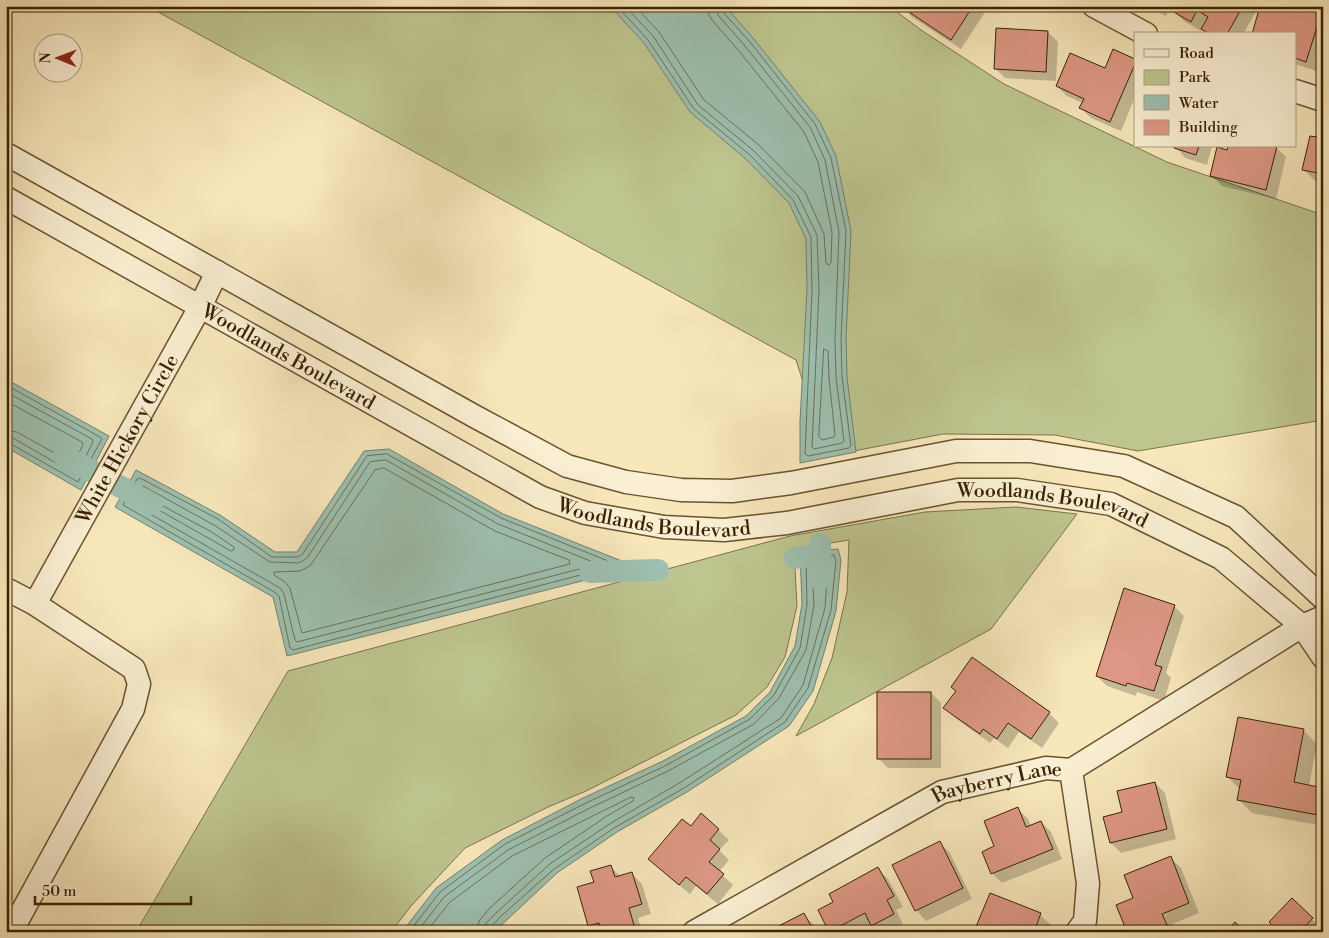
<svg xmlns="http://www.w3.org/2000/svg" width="1329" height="938" font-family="'Libre Bodoni',serif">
	<rect width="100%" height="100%" fill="#f7e7bb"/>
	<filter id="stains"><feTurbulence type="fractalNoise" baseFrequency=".004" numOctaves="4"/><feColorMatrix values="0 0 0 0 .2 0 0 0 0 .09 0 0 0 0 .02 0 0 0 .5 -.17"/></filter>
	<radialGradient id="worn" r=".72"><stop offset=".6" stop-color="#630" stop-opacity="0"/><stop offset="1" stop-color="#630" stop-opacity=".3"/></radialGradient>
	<!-- green -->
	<g fill="#bec58f" stroke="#7c7448">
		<polygon points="147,6 889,6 921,30 1004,84 1167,162 1323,215 1323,420 1138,451 1055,435 943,434 827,456 796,360"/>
		<polygon points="1016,507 1077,514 991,629 796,736 814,704 832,658 847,592 849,540 794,549 797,606 785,657 767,687 736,715 586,791 548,807 465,848 411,906 391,932 136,932 288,671 790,536 925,512"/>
	</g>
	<!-- water -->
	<g fill="#9dc0b0" stroke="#75816a">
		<polygon points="610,6 725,6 753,38 820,122 836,156 851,231 846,338 847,377 856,452 800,463 800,421 807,289 806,239 789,203 746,159 690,112 644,43"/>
		<polygon points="6,379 109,436 81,490 6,447"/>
		<polygon points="389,449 503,514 637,567 287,656 273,597 115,507 136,470 220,515 275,552 297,552 364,451"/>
		<polygon points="838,549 841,560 836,611 813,691 789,726 687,792 617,832 557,873 494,932 402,932 436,888 502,840 583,798 663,761 746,716 770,692 795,646 802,604 800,552"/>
	</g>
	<!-- shadow -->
	<g fill="#0003" fill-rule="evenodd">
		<polygon points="989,6 961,49 912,17 902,7"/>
		<polygon points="1145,6 1171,6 1166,16"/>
		<polygon points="1176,6 1259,6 1243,34 1208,34 1203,28 1201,31 1184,21 1174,11"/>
		<polygon points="1303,6 1323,13 1323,51 1316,71 1295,64 1295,34"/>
		<polygon points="1048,32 1058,42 1056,81 1005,78 995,68"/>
		<polygon points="1114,51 1135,60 1135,97 1121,131 1091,118 1081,108 1083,103 1067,96 1057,86 1106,70"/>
		<polygon points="1323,140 1323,182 1314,180 1304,170"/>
		<polygon points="1176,146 1212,146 1207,165 1185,158"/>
		<polygon points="1276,147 1286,157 1276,199 1222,186 1212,176 1228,151"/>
		<polygon points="1174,606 1184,616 1166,673 1171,678 1164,701 1137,692 1136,696 1107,686 1097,676"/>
		<polygon points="931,693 941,703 941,768 888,768 878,758"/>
		<polygon points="945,708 1049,713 1059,723 1042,748 1019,732 1008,748 994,738 990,743 955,718"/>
		<path d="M1239,718L1304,731L1317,744L1309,786L1323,789V826L1252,813L1238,799L1240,790L1228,777ZM1320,797H1322L1318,822L1315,821Z"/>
		<polygon points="1155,783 1165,793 1176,839 1121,853 1111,843 1124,813"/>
		<polygon points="1018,809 1028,819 1031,826 1041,822 1051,832 1062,859 1002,883 992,873 996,847"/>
		<polygon points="702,815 729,840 719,850 729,860 719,872 733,885 718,904 696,886 690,894 660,869"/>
		<polygon points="940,843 950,853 972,899 926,921 916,910"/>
		<polygon points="1170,858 1181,868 1199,913 1172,924 1175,932 1128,932"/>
		<polygon points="611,867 621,877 632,874 642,884 651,914 638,918 642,932 595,932 589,926 595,883"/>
		<polygon points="878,869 888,879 903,907 896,910 903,924 889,932 879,932 872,925 860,932 831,932 819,911 835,902"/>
		<polygon points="1292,900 1323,930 1323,932 1281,932"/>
		<polygon points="804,915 814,925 817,932 770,932"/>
		<polygon points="1040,915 1051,925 1048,932 979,932 976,929"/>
	</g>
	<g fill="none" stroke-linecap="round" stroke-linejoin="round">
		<!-- shore -->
		<g stroke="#6c7159" stroke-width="1">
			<polyline points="617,6 648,40 694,109 750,155 793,200 811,237 812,290 805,454 808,456 849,448 851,446 842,377 841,338 846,231 831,158 815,124 750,42 722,11 721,6"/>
			<polyline points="625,6 653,36 698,105 754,151 798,196 817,235 819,290 812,447 814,449 842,443 844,441 836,378 835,339 839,232 825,160 810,127 745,46 718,15 715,6"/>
			<polyline points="635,6 659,32 704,100 759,145 805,192 824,234 826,263 829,265 831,262 832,232 818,162 804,132 739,51 712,20 708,13 707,6"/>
			<polygon points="824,349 828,351 829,378 835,435 834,437 822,440 819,437"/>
			<polyline points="6,385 100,437 102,439 78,482 11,444 6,443"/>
			<polyline points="6,392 92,439 93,442 78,472 75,474 13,438 6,437"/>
			<polyline points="6,401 82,442 83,445 74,462 72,463 17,432 6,430"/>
			<polygon points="387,454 501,518 613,563 615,566 293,650 290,648 279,596 276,593 123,505 137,479 140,478 218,519 272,557 297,557 302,555 367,456"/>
			<polygon points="386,460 498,524 593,562 595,565 297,642 295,640 284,594 280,588 131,503 140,487 143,486 214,525 270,562 299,563 307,558 370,462"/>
			<polygon points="384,468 495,531 569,560 570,564 302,633 290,588 285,582 274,575 274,572 300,571 310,566 375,470"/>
			<polygon points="144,496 210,531 234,547 234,550 231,551 143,501 142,499"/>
			<polyline points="409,932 440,892 505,844 586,803 665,766 750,719 774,695 800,648 807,605 806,558 834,555 836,561 831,610 808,688 785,722 684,788 614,828 554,869 500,917 491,927 490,932"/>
			<polyline points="417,932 444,897 508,850 588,809 668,771 754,724 779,698 806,650 814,605 812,564 814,562 828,562 825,608 803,685 781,718 681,782 611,823 551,863 496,913 486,923 484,932"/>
			<polyline points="426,932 450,902 512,856 631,797 634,798 633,801 607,816 545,858 490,908 479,921 477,932"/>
		</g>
		<!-- canal -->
		<g stroke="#9dc0b0" stroke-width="22">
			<polyline points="64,456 152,504"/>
			<polyline points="795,558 820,554"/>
			<polyline points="590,572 658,570"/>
			<polyline points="820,579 820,544"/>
		</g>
	</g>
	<!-- building -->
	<g fill="#dd9885" stroke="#3a2202">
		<polygon points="900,6 973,6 951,40"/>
		<polygon points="1175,6 1243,6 1227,34 1210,34 1201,29 1208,17 1197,10 1191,22 1172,11"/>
		<polygon points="1260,6 1307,6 1322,11 1306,62 1295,58 1295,34 1252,34"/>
		<polygon points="996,28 1048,31 1046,72 994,69"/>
		<polygon points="1113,49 1135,59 1135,64 1110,122 1079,108 1084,99 1056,86 1070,53 1105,68"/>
		<polygon points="1310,136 1323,138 1323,174 1302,170"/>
		<polygon points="1174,146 1199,146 1196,155 1174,148"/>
		<polygon points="1228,146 1277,146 1266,190 1210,176 1217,147 1227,150"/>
		<polygon points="1124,588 1175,605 1155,665 1162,667 1154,691 1127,683 1126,686 1096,676"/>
		<polygon points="972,657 1050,712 1031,739 1008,723 997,739 983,729 980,734 943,708 956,691 951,687"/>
		<rect x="877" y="692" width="54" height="67"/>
		<polygon points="1238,717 1304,729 1294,782 1323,788 1318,815 1237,800 1241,780 1226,777"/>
		<polygon points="1155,782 1167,829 1110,843 1103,817 1122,812 1117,791"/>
		<polygon points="1018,807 1026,827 1041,821 1053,849 991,874 982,852 994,846 984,821"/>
		<polygon points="701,813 719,829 710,840 720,849 709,862 724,874 707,894 686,877 679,885 648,859 682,819 691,826"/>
		<polygon points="940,841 963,888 915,911 892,865"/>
		<polygon points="1171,856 1189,903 1162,914 1168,927 1156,932 1127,932 1116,905 1133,898 1124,875"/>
		<polygon points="611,865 615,877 632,872 642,904 629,908 636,932 602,932 599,923 588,926 577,887 594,882 590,871"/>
		<polygon points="878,867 894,896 887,900 894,914 871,926 865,913 829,932 818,910 833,902 829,894"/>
		<polygon points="990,893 1041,913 1034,932 980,932 975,929"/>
		<polygon points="1292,898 1313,918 1300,932 1279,932 1269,922"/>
		<polygon points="804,913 814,932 767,932"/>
		<polygon points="1235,922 1245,932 1226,932"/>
	</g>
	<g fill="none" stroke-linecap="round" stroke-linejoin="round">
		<defs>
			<g id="minor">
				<polyline points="1094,6 1146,34"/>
				<polyline points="1295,91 1323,100"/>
				<polyline points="6,154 474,416 567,466 626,482 681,490 732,491 791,483 956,451 1030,451 1124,466 1236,517 1323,598"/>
				<path id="s1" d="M6,198L540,497L585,513L664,527L724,530L787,523L958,490H1017L1111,504L1221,558L1302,626L1323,657"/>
				<polyline points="6,589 35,604 134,669 139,684 133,709 11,932"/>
				<path id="s2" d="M35,604L200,307L217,272"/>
				<polyline points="1071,770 1088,883 1085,921 1077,932"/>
				<path id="s3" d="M694,932L942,792L1046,768L1071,770L1302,626L1323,617"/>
			</g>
		</defs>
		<!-- minor casing -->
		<use href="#minor" stroke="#695330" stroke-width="25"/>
		<!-- minor -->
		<use href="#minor" stroke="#faefd3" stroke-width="22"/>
	</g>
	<g text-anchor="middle" stroke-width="4" stroke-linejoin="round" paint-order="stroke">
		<!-- street labels -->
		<g font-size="20" fill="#3a2202" stroke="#faefd3">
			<text dy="7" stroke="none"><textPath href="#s1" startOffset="324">Woodlands Boulevard</textPath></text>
			<text dy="7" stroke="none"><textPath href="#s2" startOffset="189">White Hickory Circle</textPath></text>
			<text dy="7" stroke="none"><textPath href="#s1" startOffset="1134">Woodlands Boulevard</textPath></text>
			<text dy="7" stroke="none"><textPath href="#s1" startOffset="729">Woodlands Boulevard</textPath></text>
			<text dy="7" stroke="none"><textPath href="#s3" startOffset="341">Bayberry Lane</textPath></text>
		</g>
	</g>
	<!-- margin -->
	<rect width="1329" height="938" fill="none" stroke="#f7e7bb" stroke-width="25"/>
	<rect x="8" y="8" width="1314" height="923" fill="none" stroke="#3a2202" stroke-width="2.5"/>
	<rect x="12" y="12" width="1304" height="913" fill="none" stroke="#3a2202"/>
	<!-- legend -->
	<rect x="1134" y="32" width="162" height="115" fill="#faefd3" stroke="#ad9d7f"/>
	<rect x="1144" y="49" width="25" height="8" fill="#faefd3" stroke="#ad9d7f"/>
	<text x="1179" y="58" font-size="15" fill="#3a2202">Road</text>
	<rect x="1144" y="70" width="25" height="15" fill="#bec58f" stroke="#ad9d7f"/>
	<text x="1179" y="82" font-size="15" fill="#3a2202">Park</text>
	<rect x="1144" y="95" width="25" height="15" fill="#9dc0b0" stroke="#ad9d7f"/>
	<text x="1179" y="108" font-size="15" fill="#3a2202">Water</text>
	<rect x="1144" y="120" width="25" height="15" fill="#dd9885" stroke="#ad9d7f"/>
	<text x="1179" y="132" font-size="15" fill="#3a2202">Building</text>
	<!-- north arrow -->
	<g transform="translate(58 58) rotate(271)"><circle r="24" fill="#faefd3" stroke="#ad9d7f"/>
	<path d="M0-4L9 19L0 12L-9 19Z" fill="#8f2418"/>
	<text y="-8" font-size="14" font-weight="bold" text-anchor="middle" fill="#3a2202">N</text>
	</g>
	<!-- scale -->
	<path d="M35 896v8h156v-8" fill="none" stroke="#3a2202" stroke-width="2.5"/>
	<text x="42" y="896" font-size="15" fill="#3a2202" stroke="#faefd3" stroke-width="4" paint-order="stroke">50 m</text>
	<rect width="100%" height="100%" filter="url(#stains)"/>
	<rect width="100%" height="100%" fill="url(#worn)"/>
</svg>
